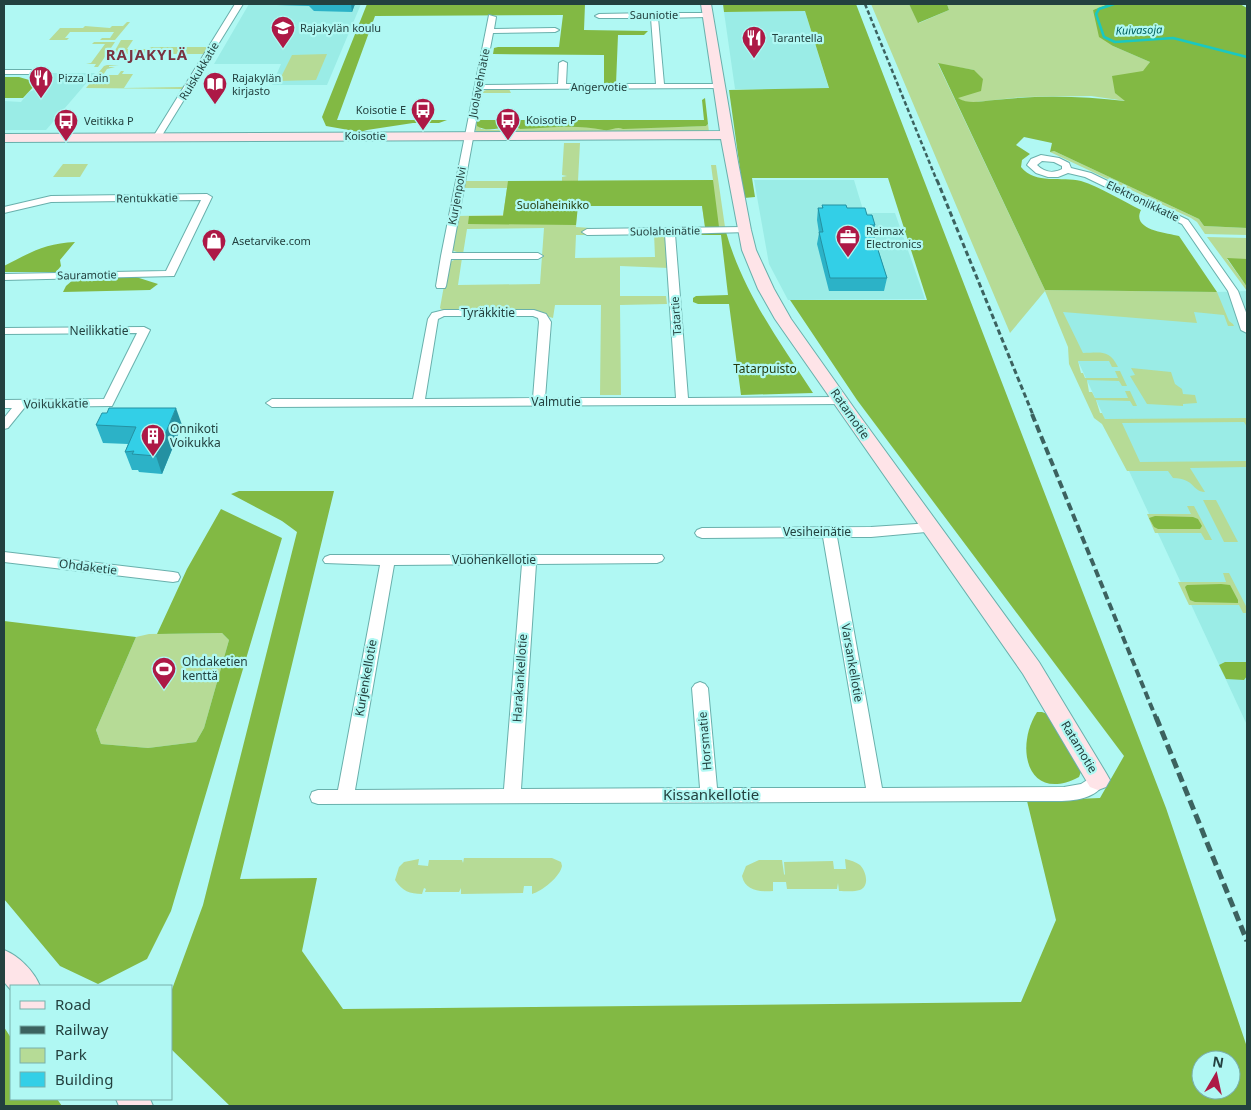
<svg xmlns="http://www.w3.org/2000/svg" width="1251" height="1110" font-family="'Noto Sans',sans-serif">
	<rect width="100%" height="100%" fill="#b0f8f3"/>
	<!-- built -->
	<g fill="#9aece6">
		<polygon points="249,4 361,4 327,85 272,85 281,64 214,64"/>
		<polygon points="805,11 829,89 735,89 724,12"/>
		<polygon points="48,73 95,73 46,130 4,130 4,101 21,102 29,92 34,90"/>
		<polygon points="754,180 854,180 864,213 895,213 925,299 788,300 769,264"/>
		<polygon points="1045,290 1217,292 1247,291 1247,725"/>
	</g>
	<!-- green -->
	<g fill="#b6db96">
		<path d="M871,4H909L919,23L949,10L947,4H1108L1093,10L1113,46L1150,62L1126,101L1091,96L1022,97L967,103L957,98L974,70L938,64L1045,290L1217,292L1229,321L1233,324L1234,326H1228L1224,315L1194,312L1197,323L1063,312L1083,353C1100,353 1109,349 1118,367H1112L1109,361H1078L1081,373H1083L1085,378H1118L1115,371H1120L1127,386H1122L1119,381L1087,380L1089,392H1092L1095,398H1128L1125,391H1130L1137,406H1133L1130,401L1096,400L1100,413H1102L1105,419L1247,418V427L1244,422L1122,423L1140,462L1247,461V467L1190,468L1205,492C1191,491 1196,479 1173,478L1168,471H1127L1102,424L1094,418L1069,364L1068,347L1045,291L1010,333Z"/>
		<polygon points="127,22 130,22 115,40 100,40 102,38 110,38 114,32 70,32 65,38 69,38 67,40 49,40 60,28 83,28 85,26 110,28 112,26 123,26"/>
		<polygon points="121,40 133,40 127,49 147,49 152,47 209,47 204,54 113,54"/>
		<polygon points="94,42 115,42 98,67 94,67 96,64 86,64 91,63 105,44 92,44"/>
		<polygon points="327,54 316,80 279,81 292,55"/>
		<polygon points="107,65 119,65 109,66 109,67 115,67 107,69 103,75 118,75 121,71 124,71 122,74 133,74 124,88 181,87 186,86 182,89 86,88 104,66"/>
		<polygon points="489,89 509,89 511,93 483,93 477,120 481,129 495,130 517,127 520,129 570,126 620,128 706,126 708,124 709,132 477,132 474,129 481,92"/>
		<polygon points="564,143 580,143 578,181 713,180 711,165 716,165 725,227 705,227 702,206 577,206 576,227 591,228 591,233 594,235 576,235 575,258 655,257 654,233 661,234 667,238 669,268 620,266 620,296 666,296 667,304 620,305 621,395 600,395 601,305 555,305 553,318 546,316 444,312 440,308 448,263 458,258 462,258 458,285 540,284 544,228 467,229 463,254 451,250 457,216 503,215 507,188 462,188 464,181 562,181 562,177 567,176 562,175"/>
		<polygon points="1054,151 1199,219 1204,226 1247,228 1247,235 1205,234 1197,222 1191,218 1050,152"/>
		<polygon points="63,164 88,164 80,177 53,177"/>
		<polygon points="1207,237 1247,238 1247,259 1227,259 1247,287 1247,291"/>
		<polygon points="1131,368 1171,372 1175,384 1182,389 1183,394 1195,395 1197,403 1183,404 1183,406 1147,404 1130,376 1135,375"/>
		<polygon points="1203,500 1216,500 1238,542 1224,542"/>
		<polygon points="1187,506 1194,506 1212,540 1205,540 1201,533 1155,533 1147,514 1191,514"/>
		<polygon points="1223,573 1229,573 1247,608 1247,613 1243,613 1239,605 1189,605 1178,582 1226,582"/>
		<polygon points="222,633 229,640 204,728 196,742 148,748 101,744 96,730 136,637 149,634"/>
		<path d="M464,858H552L561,862L562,866C560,877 542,891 532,894V886H524L523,893L461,894V888L459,892H425L426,889L424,888L422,894C410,894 402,891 395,880L399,867L404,862L419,859L418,865L428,866L429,860H462L463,863Z"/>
		<path d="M845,859C850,860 856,862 860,865C866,871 870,886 860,890C854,892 845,891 839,891L838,883L837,889H787L786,882H773V891C761,892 745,891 742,876L746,866L759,860H782L784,874L785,875L784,862L833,861L834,869H846Z"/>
	</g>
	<!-- forest -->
	<g fill="#82b944" fill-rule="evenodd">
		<polygon points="367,4 585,4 584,30 648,31 644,35 618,35 616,84 604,84 604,55 493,54 494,48 498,47 559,47 563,15 375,16 337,120 447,120 439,123 413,123 367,130 360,132 326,126 322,117"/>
		<path d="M723,4H856L1166,808L1247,1047V1106H230L171,1049V992L203,905L297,532L282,521L231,494L239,491H334L240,879L317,878L302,951L343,1009L1021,1002L1056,920L1027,801L1100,798L1124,756L857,400L790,300H927L888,178H752L755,197L744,198L729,90L829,88L805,11L724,12ZM1201,1060H1231V1090H1201Z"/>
		<polygon points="909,4 947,4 949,10 918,23"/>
		<path d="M1108,4H1240L1247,8V228L1204,226L1199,219L1054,151L1050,152L1052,143L1024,137L1016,145L1030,154L1022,160L1021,167C1035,185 1062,176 1081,181C1100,187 1123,201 1141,210C1131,230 1166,233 1179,236L1217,292L1045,290L938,63L974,70L983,79L981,91L958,98C969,105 981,101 995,100C1038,95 1082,96 1125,101L1115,93L1112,76L1143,71L1150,62L1113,46L1099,37L1093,10Z"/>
		<polygon points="4,77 19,77 36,82 36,84 23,98 4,98"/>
		<path d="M705,98L708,124L706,126L623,129C616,126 612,131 604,130C574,124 551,128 520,129C511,122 490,135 477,126V120H704L702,100Z"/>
		<polygon points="713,180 719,227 705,227 702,206 578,206 576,225 468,224 469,216 503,216 508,181"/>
		<path d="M726,232C743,292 779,341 813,393L741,395L729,304H698L693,302V298L696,296L728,295L721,235H685V233Z"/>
		<path d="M75,242L60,260L61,266L56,272H4V266C29,253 46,243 75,242Z"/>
		<polygon points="1227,258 1247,259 1247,287"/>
		<polygon points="136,277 158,284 150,290 63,292 66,286 74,279"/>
		<polygon points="221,509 282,538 171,911 147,959 98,984 60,966 4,899 4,621 136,637 96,730 101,744 148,748 196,742 204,728 229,640 222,633 157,634 187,569"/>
		<polygon points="1155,516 1193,517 1198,519 1202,526 1200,529 1158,529 1154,527 1149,518"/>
		<polygon points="1221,584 1230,585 1238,600 1238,603 1195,602 1190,600 1185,587 1187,585"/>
		<polygon points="1225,662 1247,662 1247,676 1244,680 1226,679 1219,665"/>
		<path d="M1037,712H1042L1050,715L1082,769L1079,777C1028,804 1014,748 1037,712Z"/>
		<polygon points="4,1027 11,1038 11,1099 57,1099 62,1106 4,1106"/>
	</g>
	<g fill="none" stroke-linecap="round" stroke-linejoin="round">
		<!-- stream -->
		<polyline stroke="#1ac8c1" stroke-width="2.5" points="1114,4 1099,9 1096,14 1104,37 1115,42 1173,38 1247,57"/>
		<defs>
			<g id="street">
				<polygon points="235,4 243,4 161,137 160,139 154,139 153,137"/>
				<polygon points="654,13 711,13 711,17 708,17 658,18 664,84 719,84 723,86 722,88 482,89 452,253 538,253 543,256 538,259 451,259 446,286 445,288 437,288 436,286 441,256 489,15 496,17 494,29 555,28 559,30 555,32 493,33 483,85 558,84 559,63 563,61 567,63 566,84 656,84 651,18 599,18 595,16 599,14"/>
				<polygon points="4,70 39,70 43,72 39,74 4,74"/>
				<path d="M1041,155L1059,158L1069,163L1071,168L1091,173L1188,220L1238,291L1247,315V333L1241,330L1228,291L1182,224L1085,177L1068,173L1058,177H1048L1036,173L1027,165L1031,159ZM1042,161L1054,162L1062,166V169C1053,174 1044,172 1037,165Z"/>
				<polygon points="207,194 212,197 174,276 4,280 4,274 166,271 201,200 51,202 4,213 4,207 51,196"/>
				<path d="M744,227L748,228V232L675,234L688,398L840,397L846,401L844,404L272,407L266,403L272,399H413L428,319L432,313L444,310H534L546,314L551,322L545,398H676L665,234L587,235L582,232L587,229ZM444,316H533L538,318L539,322L533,398L425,399L438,319Z"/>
				<polygon points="144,327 150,330 112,406 25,407 8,428 4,429 4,418 12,408 4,408 4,400 104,399 137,333 4,334 4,328"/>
				<path d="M932,523L937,525L939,528L937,531L871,537H837L882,788L1064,787L1081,784L1098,773L1104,775L1106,780C1095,804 1062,801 1040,801L318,804L312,802L310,797L312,792L318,790H338L380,565L325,563L323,560L325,557L330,555H662L664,558L662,561L657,563L536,564L521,789L700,788L692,688L695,684L700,682L705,684L708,688L717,788H866L823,537L702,538L697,536L695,533L697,530L702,528L871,527ZM522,564L504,789L355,790L394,565Z"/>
				<polygon points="4,552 173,572 178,573 180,577 178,581 173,582 4,562"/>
			</g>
			<g id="secondary">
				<polygon points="701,4 711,4 738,162 751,230 756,250 774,289 791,319 854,408 1039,662 1106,773 1110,780 1106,787 1098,790 1090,787 1023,674 775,319 758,289 742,250 721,139 4,142 4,134 720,131"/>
				<path d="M4,950C19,956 34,971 40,986H11V990L4,982Z"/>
				<polygon points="116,1099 150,1099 153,1106 119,1106"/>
			</g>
		</defs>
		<!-- street casing -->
		<use href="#street" stroke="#69b0ac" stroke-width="2"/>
		<!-- secondary casing -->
		<use href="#secondary" stroke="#69b0ac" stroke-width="2"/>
		<!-- street -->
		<use href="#street" fill="#fff" fill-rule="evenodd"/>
		<!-- secondary -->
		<use href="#secondary" fill="#fee4e8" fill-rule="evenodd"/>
		<!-- rail-far3 -->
		<polyline stroke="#3c625f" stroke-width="2.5" stroke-dasharray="4.5 2.5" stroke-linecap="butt" points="865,4 937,181"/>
		<!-- rail-far2 -->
		<polyline stroke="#3c625f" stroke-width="3" stroke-dasharray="5.5 3" stroke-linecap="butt" points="937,180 1033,415"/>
		<!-- rail-far1 -->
		<polyline stroke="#3c625f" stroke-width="4" stroke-dasharray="8 4" stroke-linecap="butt" points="1032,414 1156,718"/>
		<!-- rail -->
		<polyline stroke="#3c625f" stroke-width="5" stroke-dasharray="10 5" stroke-linecap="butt" points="1156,717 1247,941"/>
	</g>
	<!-- wall -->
	<g fill="#2cb2c7">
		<polygon points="277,4 355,4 352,12 314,11 309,6 277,5"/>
		<polygon points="822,205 847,208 867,215 875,225 874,236 887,278 884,291 829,291 817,244 819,233 817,220 818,208 822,208"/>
		<polygon points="107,413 182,425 162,474 139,472 138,470 132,470 125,452 128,444 103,443 96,425"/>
	</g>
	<!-- shaded-wall -->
	<g fill="#2491a2">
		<polygon points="351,4 355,4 352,12"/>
		<polygon points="176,408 182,425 162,474 156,456"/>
	</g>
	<!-- building -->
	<g fill="#33cfe7" stroke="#2491a2">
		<polygon points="822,205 846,205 847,208 865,208 867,215 872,215 875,225 870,225 887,278 830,278 819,232 823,232 818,208 823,208"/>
		<polygon points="109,408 176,408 156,456 132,454 134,451 125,452 136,427 96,425 102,413 107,413"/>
	</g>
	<!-- icons -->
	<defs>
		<symbol id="school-pin" viewBox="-11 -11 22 30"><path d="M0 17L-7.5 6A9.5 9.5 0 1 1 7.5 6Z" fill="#ad1946" stroke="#b0f8f3"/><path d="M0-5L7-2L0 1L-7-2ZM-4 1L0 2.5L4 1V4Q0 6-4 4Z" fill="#fff"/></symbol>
		<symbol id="restaurant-pin" viewBox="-11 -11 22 30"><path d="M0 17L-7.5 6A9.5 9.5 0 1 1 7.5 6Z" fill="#ad1946" stroke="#b0f8f3"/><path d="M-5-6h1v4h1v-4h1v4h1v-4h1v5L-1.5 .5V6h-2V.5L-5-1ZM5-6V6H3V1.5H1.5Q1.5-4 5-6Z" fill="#fff"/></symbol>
		<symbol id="library-pin" viewBox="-11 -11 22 30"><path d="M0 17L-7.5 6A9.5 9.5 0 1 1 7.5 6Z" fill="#ad1946" stroke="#b0f8f3"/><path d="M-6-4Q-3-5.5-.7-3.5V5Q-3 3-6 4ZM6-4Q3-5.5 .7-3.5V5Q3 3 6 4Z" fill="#fff"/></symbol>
		<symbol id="bus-pin" viewBox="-11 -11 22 30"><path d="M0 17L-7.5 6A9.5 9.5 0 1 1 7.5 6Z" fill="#ad1946" stroke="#b0f8f3"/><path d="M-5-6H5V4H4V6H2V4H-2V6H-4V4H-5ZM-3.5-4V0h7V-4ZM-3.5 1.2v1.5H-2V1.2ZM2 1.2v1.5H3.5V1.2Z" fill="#fff"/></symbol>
		<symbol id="office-pin" viewBox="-11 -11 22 30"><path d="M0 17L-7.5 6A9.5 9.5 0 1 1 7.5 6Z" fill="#ad1946" stroke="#b0f8f3"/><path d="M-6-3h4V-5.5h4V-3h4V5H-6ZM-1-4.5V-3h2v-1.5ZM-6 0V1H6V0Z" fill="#fff"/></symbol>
		<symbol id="shop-pin" viewBox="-11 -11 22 30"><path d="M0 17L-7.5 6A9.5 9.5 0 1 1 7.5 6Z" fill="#ad1946" stroke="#b0f8f3"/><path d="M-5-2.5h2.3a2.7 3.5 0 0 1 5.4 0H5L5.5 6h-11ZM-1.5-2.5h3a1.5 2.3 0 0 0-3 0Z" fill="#fff"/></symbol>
		<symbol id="building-pin" viewBox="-11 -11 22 30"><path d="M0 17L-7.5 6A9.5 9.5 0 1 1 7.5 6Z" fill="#ad1946" stroke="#b0f8f3"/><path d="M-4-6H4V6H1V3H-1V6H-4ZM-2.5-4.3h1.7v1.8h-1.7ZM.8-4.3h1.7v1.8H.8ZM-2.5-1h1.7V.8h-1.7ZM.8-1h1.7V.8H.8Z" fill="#fff"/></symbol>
		<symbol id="stadium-pin" viewBox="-11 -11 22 30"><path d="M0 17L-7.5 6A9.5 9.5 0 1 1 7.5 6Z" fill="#ad1946" stroke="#b0f8f3"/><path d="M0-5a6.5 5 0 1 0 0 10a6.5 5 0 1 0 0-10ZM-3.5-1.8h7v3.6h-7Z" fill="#fff"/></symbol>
	</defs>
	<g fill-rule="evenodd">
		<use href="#school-pin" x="269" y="14" width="28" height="38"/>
		<use href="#restaurant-pin" x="740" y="24" width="28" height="38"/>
		<use href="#restaurant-pin" x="27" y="64" width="28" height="38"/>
		<use href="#library-pin" x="201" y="70" width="28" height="38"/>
		<use href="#bus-pin" x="409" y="96" width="28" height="38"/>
		<use href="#bus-pin" x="494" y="106" width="28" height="38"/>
		<use href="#bus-pin" x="52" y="107" width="28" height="38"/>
		<use href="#office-pin" x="834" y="223" width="28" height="38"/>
		<use href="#shop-pin" x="200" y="227" width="28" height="38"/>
		<use href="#building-pin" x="139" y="422" width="28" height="38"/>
		<use href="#stadium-pin" x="150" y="655" width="28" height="38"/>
	</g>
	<g text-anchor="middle" stroke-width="4.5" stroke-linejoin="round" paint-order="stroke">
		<!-- far-street labels -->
		<g font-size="11" fill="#23413f" stroke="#b0f8f3">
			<text x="654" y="19">Sauniotie</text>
			<text transform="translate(199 71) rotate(-59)" y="4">Ruiskukkatie</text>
			<text transform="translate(479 83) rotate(-79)" y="4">Juolavehnätie</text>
			<text x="599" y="91">Angervotie</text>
			<text x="365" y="140">Koisotie</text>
			<text transform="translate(457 196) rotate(-80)" y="4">Kurjenpolvi</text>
			<text transform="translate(147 198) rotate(-1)" y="4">Rentukkatie</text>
			<text transform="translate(1143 201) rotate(26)" y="4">Elektroniikkatie</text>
			<text transform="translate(665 231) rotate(-1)" y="4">Suolaheinätie</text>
			<text transform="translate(87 275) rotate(-1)" y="4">Sauramotie</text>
			<text transform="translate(676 316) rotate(-94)" y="4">Tatartie</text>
		</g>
		<!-- far-poi labels -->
		<g font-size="11" fill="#23413f" stroke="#b0f8f3" text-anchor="start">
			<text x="300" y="32">Rajakylän koulu</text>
			<text x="772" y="42">Tarantella</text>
			<text x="58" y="82">Pizza Lain</text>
			<text x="232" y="82">Rajakylän<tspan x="232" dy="13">kirjasto</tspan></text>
			<text x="406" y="114" text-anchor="end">Koisotie E</text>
			<text x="526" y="124">Koisotie P</text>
			<text x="84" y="125">Veitikka P</text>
			<text x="866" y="235">Reimax<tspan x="866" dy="13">Electronics</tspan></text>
			<text x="232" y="245">Asetarvike.com</text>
		</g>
		<!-- far-water labels -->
		<g font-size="11" font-style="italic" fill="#015f5c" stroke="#b0f8f3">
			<text transform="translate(1139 30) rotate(-2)" y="4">Kuivasoja</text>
		</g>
		<!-- far-park labels -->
		<g font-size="11" fill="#263b0c" stroke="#b0f8f3">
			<text x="553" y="209">Suolaheinikko</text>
		</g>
		<!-- street labels -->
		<g font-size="12" fill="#23413f" stroke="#b0f8f3">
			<text x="488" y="317">Tyräkkitie</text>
			<text x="99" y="335">Neilikkatie</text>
			<text x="556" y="406">Valmutie</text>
			<text transform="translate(56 404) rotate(-1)" y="4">Voikukkatie</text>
			<text transform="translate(850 414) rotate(55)" y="4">Ratamotie</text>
			<text x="817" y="536">Vesiheinätie</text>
			<text x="494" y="564">Vuohenkellotie</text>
			<text transform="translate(88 567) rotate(7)" y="4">Ohdaketie</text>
			<text transform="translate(852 663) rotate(80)" y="4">Varsankellotie</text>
			<text transform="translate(366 678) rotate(-80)" y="4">Kurjenkellotie</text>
			<text transform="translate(520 678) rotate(-86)" y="4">Harakankellotie</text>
			<text transform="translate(705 741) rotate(-95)" y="4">Horsmatie</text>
			<text transform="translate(1079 747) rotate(59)" y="4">Ratamotie</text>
		</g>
		<!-- park labels -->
		<g font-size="12" fill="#263b0c" stroke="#b0f8f3">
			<text x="765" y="373">Tatarpuisto</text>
		</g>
		<!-- poi labels -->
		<g font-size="12" fill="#23413f" stroke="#b0f8f3" text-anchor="start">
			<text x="170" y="433">Onnikoti<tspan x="170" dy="14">Voikukka</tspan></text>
			<text x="182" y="666">Ohdaketien<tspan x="182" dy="14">kenttä</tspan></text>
		</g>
		<!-- far-district labels -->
		<g font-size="15" font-weight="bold" letter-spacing="1" fill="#79313f" stroke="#b0f8f3">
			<text x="147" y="60">RAJAKYLÄ</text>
		</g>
		<!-- near-street labels -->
		<g font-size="15" fill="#23413f" stroke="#b0f8f3">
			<text x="711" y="800">Kissankellotie</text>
		</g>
	</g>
	<!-- border -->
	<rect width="1251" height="1110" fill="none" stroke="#23413f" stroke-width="10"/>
	<!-- legend -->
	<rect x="10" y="985" width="162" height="115" fill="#b0f8f3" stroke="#78afab"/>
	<rect x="20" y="1001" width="25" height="8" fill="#fee4e8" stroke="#78afab"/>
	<text x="55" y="1010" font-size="15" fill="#23413f">Road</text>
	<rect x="20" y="1026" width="25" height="8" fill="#3c625f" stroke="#78afab"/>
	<text x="55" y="1035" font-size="15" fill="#23413f">Railway</text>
	<rect x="20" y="1048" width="25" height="15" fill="#b6db96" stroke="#78afab"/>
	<text x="55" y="1060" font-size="15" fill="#23413f">Park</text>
	<rect x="20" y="1072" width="25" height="15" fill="#33cfe7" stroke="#78afab"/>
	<text x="55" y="1085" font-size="15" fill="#23413f">Building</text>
	<!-- north arrow -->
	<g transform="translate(1216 1075) rotate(9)"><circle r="24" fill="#b0f8f3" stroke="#78afab"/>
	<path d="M0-4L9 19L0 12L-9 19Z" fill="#ad1946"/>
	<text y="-8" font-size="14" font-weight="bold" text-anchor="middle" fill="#23413f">N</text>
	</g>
</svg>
